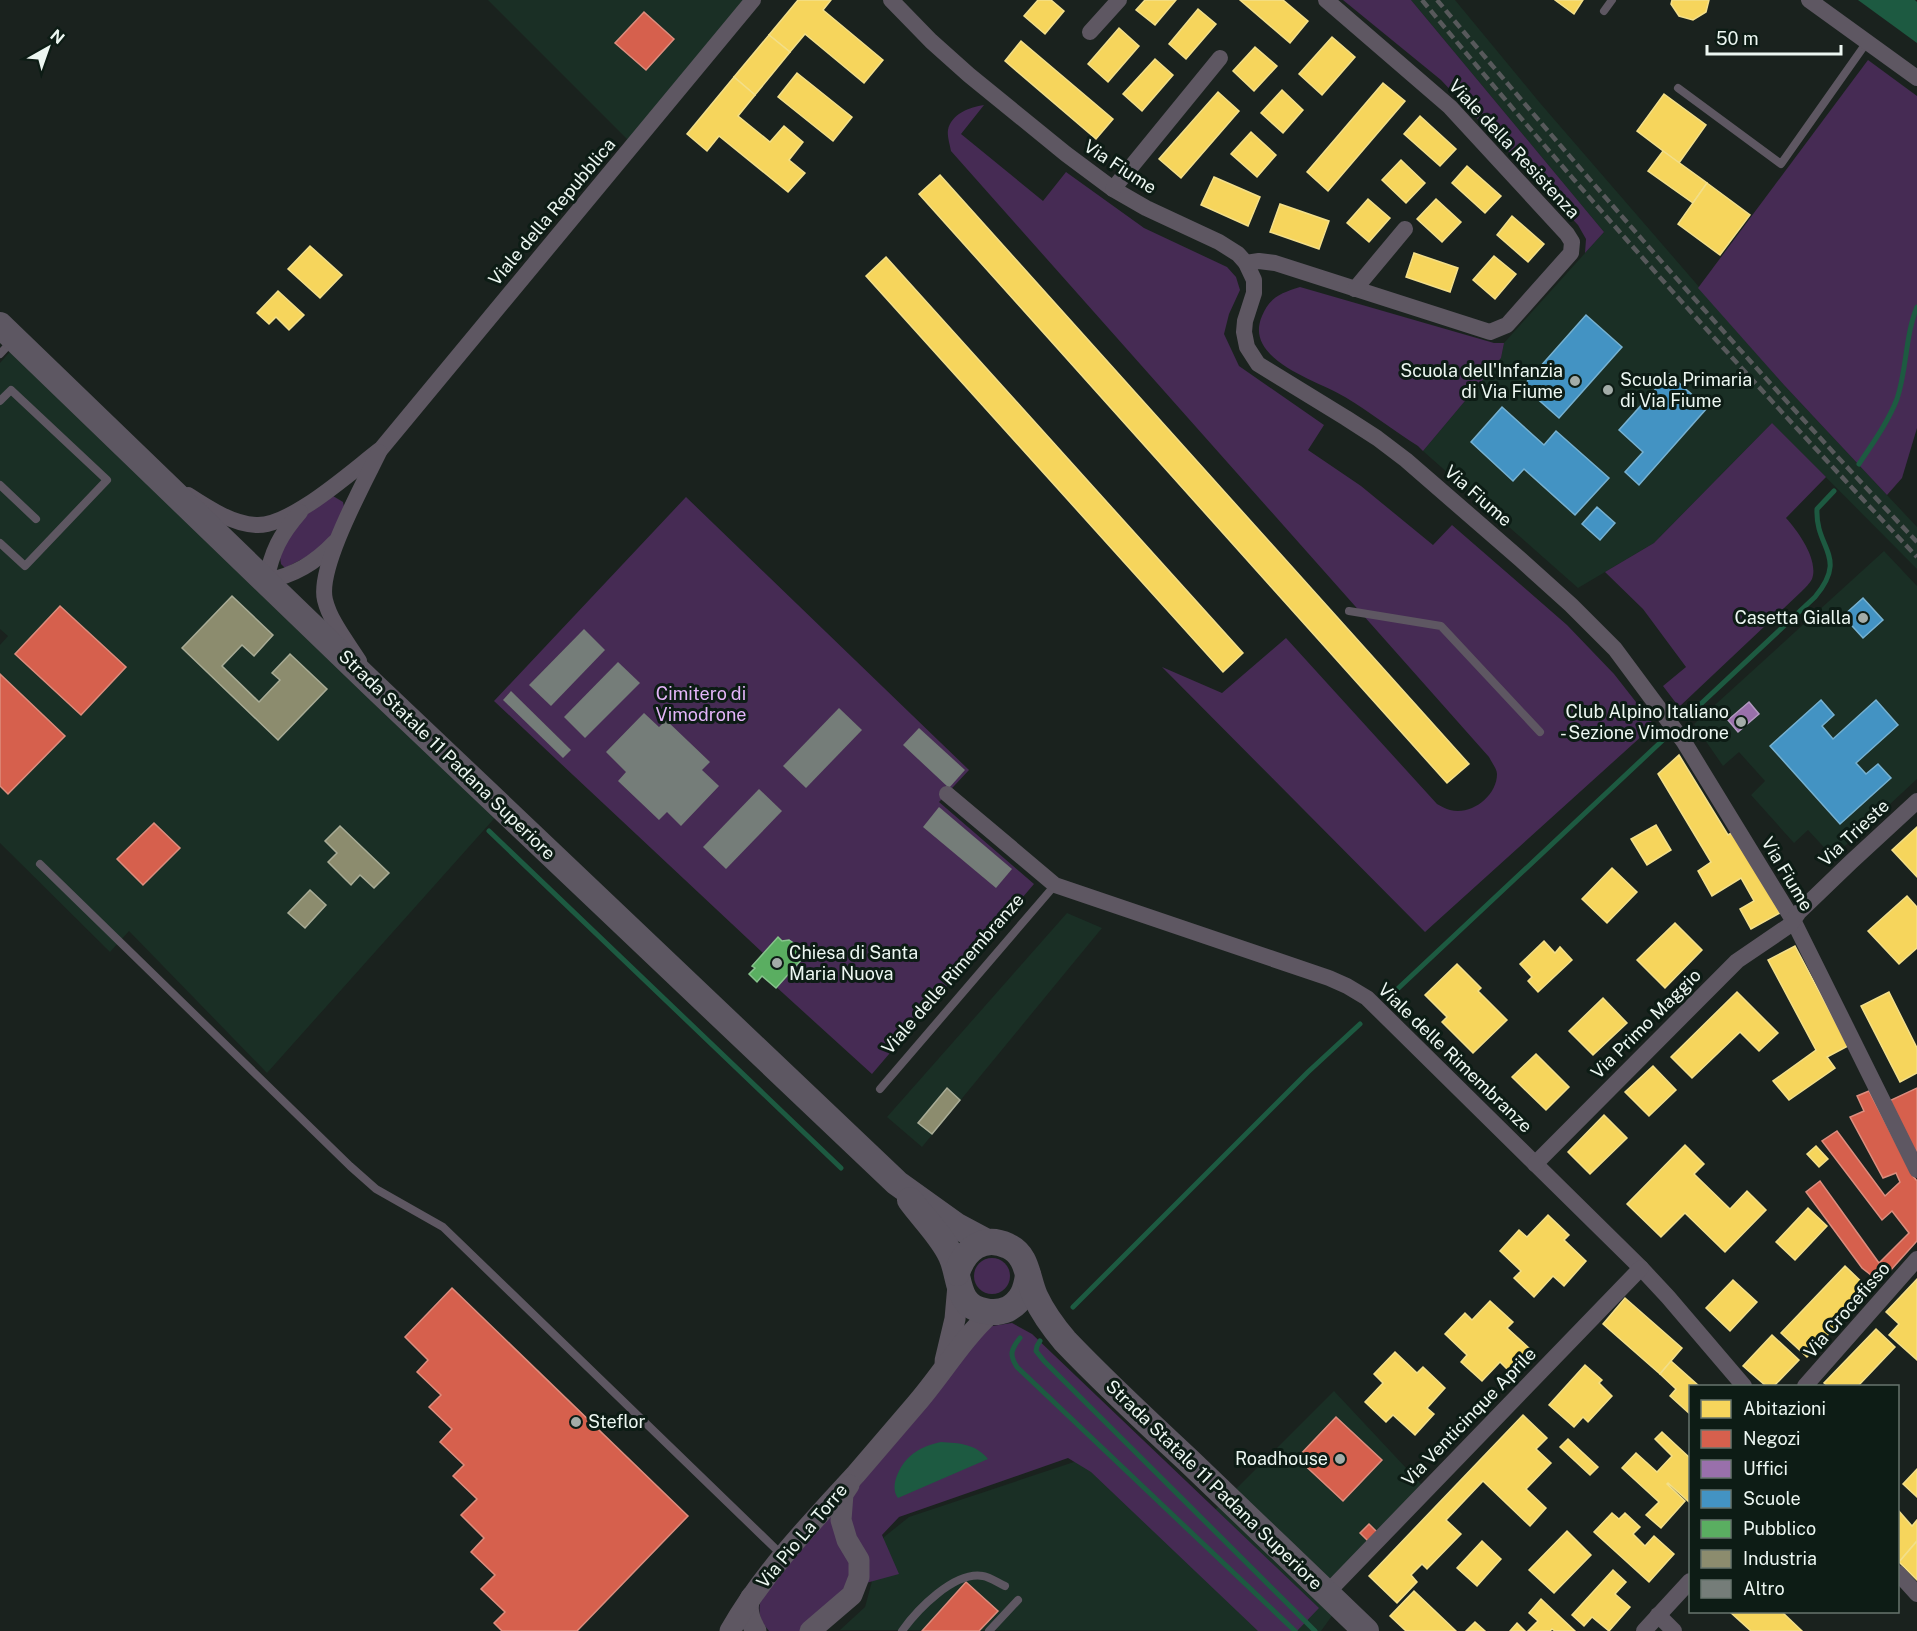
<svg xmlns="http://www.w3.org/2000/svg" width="1917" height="1631" font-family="'Public Sans',sans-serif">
	<rect width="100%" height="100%" fill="#1a221e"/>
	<!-- built -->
	<g fill="#1a2f25">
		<polygon points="488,0 753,0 633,145"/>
		<polygon points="1411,0 1455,0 1540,103 1784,385 1917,527 1917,569 1772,423 1654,543 1578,588 1423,451 1501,358 1504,343 1604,232"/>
		<polygon points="14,347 500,812 267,1073 129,931 110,952 0,843 0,645 8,636 0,629 0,363"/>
		<polygon points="1884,551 1917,586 1917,779 1833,857 1808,830 1794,843 1751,795 1765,781 1739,752 1723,766 1694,724"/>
		<polygon points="1067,913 1102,928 922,1147 887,1117"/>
		<polygon points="1334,1391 1422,1485 1327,1593 1339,1606 1321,1631 840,1630 865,1607 884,1537 909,1517 1083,1459 1179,1546"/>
	</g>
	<!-- green -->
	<g fill="#462b54">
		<polygon points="1343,0 1411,0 1604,232 1585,253 1586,239 1578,225 1441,80"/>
		<polygon points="1868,60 1917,96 1917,428 1902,478 1887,495 1784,385 1698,288"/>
		<path d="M984,105L961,134L1043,201L1066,172L1144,228L1227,267L1236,277L1240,290L1229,314L1224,334L1239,366L1324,425L1308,450L1361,486L1433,545L1452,525L1567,625L1614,674L1654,725L1425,932L1162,667L1222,693L1286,638L1437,804C1441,806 1446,809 1450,810C1471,816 1497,796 1497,774C1497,769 1492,763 1489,757L951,151C950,145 947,136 948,130C951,114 970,107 984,105Z"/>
		<path d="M1300,287L1494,343H1504L1501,358L1423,451L1418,446C1393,430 1370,412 1345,397C1317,380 1243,360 1262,316C1270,297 1281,293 1300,287Z"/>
		<path d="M1772,423L1826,477L1786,518C1798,531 1819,560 1812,579C1810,583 1805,588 1802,591L1679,707L1663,686L1686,667L1643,609L1605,572L1654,543Z"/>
		<polygon points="333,496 343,502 345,512 325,547 285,568 281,564 280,557 295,522"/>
		<polygon points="686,497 969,770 939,802 1034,884 872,1074 752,965 763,953 494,701"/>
		<circle cx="992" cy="1276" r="18"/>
		<polygon points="1012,1323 1032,1334 1319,1608 1297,1631 1258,1631 1091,1472 1068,1458 899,1517 882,1535 899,1574 866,1583 848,1518 850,1492 972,1342 992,1326"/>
		<path d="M831,1510L853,1561L850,1584L801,1631H769C759,1620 758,1612 761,1598Z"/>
	</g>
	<!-- water -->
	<g fill="#1d5a41">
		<polygon points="1858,0 1915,0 1917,2 1917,43"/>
		<path d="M941,1442C959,1443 976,1444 988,1459L898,1498C888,1485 902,1461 914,1453C922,1447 932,1444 941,1442Z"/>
	</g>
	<!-- homes -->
	<g fill="#f6d55c" stroke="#f3df89" stroke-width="1.5">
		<polygon points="798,0 831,0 823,10 883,60 864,83 805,34 790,52 769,35"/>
		<polygon points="1038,0 1051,0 1064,11 1045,34 1024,16"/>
		<polygon points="1145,0 1176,0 1155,25 1136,10"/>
		<polygon points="1240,0 1283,0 1308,21 1290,43"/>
		<polygon points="1555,0 1583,0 1574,14"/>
		<polygon points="1672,0 1709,0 1706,12 1693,20 1679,16 1671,4"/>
		<polygon points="1198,9 1216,24 1186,59 1169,44"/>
		<polygon points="1119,28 1139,46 1108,82 1088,64"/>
		<polygon points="769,35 790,52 755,95 734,77"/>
		<polygon points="1332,37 1355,57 1322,95 1299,74"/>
		<polygon points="1021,41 1113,119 1096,139 1005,61"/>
		<polygon points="1255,47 1277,66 1254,91 1233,71"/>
		<polygon points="1155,59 1173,75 1142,111 1123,94"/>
		<polygon points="797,73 852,117 833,141 778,97"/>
		<polygon points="734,77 755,95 738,116 770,142 784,126 803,142 789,160 805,173 788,192 719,136 707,151 687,134"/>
		<polygon points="1383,83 1405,101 1328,191 1307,172"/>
		<polygon points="1282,90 1303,110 1283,133 1261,113"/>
		<polygon points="1218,92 1239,111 1181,178 1159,159"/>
		<polygon points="1664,94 1706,125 1679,163 1637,131"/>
		<polygon points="1420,116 1456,149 1440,166 1404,134"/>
		<polygon points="1251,132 1276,155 1257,177 1231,154"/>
		<polygon points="1663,151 1707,183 1693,203 1648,171"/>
		<polygon points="1401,160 1425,183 1406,203 1382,180"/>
		<polygon points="1467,166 1501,196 1485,213 1452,183"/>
		<polygon points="940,175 1469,764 1447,783 919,194"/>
		<polygon points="1214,177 1260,197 1248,226 1201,205"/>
		<polygon points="1707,183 1750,215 1720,255 1678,224"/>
		<polygon points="1368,199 1390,218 1369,242 1347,223"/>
		<polygon points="1436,199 1461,222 1442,242 1417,219"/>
		<polygon points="1280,204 1329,221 1319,249 1270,232"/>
		<polygon points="1512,216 1544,244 1528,262 1497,235"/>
		<polygon points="310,246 342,275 320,298 288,269"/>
		<polygon points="1414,253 1458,268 1450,292 1406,277"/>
		<polygon points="1494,256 1516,274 1495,299 1473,280"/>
		<polygon points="886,257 1243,653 1223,672 866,276"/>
		<polygon points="278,291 304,315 289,330 276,317 269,324 257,313"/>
		<polygon points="1679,755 1728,835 1733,832 1780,913 1751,929 1740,909 1754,901 1741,878 1712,896 1698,871 1711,862 1658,774"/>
		<polygon points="1656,825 1671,850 1647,865 1631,839"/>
		<polygon points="1917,827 1917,877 1892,850"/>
		<polygon points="1612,868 1637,892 1607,923 1582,899"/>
		<polygon points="1907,896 1917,907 1917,948 1899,964 1868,931"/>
		<polygon points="1675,923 1702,950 1665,988 1637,960"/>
		<polygon points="1544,941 1555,953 1560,947 1572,960 1538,992 1528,981 1532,977 1520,964"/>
		<polygon points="1795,946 1848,1046 1827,1057 1835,1068 1789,1100 1773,1081 1816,1050 1768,960"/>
		<polygon points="1457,964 1481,988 1478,991 1507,1020 1473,1053 1442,1022 1447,1017 1425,995"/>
		<polygon points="1737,992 1778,1033 1759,1051 1740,1032 1692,1078 1671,1057"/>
		<polygon points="1889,992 1917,1048 1917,1073 1900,1082 1861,1006"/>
		<polygon points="1603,998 1627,1023 1593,1055 1569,1031"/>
		<polygon points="1536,1054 1569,1087 1546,1110 1512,1077"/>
		<polygon points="1653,1066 1676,1090 1649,1116 1625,1092"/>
		<polygon points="1604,1115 1627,1138 1590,1174 1568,1152"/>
		<polygon points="1685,1145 1704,1164 1694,1174 1730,1209 1747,1191 1766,1210 1725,1252 1685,1213 1661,1237 1627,1204"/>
		<polygon points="1816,1146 1828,1159 1819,1167 1807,1154"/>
		<polygon points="1808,1208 1827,1226 1795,1260 1776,1242"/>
		<polygon points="1548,1215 1569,1235 1564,1240 1586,1261 1564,1286 1553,1276 1534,1297 1514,1278 1521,1271 1500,1251 1519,1230 1527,1237"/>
		<polygon points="1845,1266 1870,1290 1807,1357 1781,1333"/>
		<polygon points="1917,1279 1917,1360 1889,1335 1899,1324 1886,1312"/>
		<polygon points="1733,1280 1757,1302 1730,1331 1706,1308"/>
		<polygon points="1625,1298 1682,1348 1660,1374 1603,1324"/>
		<polygon points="1490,1301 1513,1322 1507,1328 1530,1349 1509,1371 1500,1362 1482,1381 1461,1362 1467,1355 1445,1334 1465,1313 1472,1320"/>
		<polygon points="1876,1329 1895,1347 1858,1386 1828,1386 1824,1383"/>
		<polygon points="1772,1335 1799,1360 1774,1386 1766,1386 1743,1366"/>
		<polygon points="1395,1352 1417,1373 1423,1367 1445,1388 1427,1408 1434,1414 1415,1435 1393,1415 1386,1422 1365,1402 1383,1383 1374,1374"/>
		<polygon points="1671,1361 1699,1386 1690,1386 1690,1414 1670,1396 1676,1389 1660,1374"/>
		<polygon points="1585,1365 1602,1380 1599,1383 1612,1396 1588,1422 1583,1417 1574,1427 1549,1405"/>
		<polygon points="1523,1415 1547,1438 1536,1449 1551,1463 1526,1489 1546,1508 1530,1526 1483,1481 1446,1520 1461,1534 1427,1569 1422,1564 1411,1575 1417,1582 1397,1603 1369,1576"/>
		<polygon points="1662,1432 1690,1458 1690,1499 1689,1502 1668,1483 1667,1484 1685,1501 1661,1528 1646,1515 1659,1502 1622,1468 1636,1453 1657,1472 1672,1456 1655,1439"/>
		<polygon points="1568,1439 1598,1467 1590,1475 1560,1447"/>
		<polygon points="1917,1469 1917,1497 1903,1484"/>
		<polygon points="1898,1510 1912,1526 1917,1520 1917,1541 1899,1562 1898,1560"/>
		<polygon points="1612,1513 1619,1519 1625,1513 1640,1527 1633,1534 1645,1546 1654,1536 1674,1554 1649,1582 1594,1532"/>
		<polygon points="1567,1531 1591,1555 1554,1593 1529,1570"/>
		<polygon points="1482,1541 1501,1559 1477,1586 1457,1568"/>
		<polygon points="1917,1541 1917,1580 1899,1562"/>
		<polygon points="1613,1570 1626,1582 1615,1594 1630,1607 1609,1631 1592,1617 1584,1626 1572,1615"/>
		<polygon points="1414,1591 1456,1631 1406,1631 1390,1616"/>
		<polygon points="1541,1599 1575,1631 1555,1631 1552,1629 1550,1631 1528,1631 1538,1621 1529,1613"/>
		<polygon points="1730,1612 1782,1612 1802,1631 1751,1631"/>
		<polygon points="1475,1622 1485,1631 1466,1631"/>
		<polygon points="1517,1623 1525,1631 1510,1631"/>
	</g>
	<!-- shops -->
	<g fill="#d6604d" stroke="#dd8d7e" stroke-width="1.5">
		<polygon points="644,12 674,39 646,70 615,43"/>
		<polygon points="60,606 126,667 81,715 15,654"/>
		<polygon points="0,674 65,736 8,794 0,786"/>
		<polygon points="154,823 180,848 143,885 117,859"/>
		<polygon points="1917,1088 1917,1156 1889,1101"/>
		<polygon points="1869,1091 1913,1176 1917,1181 1917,1241 1880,1282 1862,1268 1806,1192 1820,1181 1879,1263 1909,1233 1892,1211 1882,1220 1822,1141 1837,1131 1885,1196 1900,1182 1896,1173 1883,1178 1850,1117 1864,1111 1857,1096"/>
		<polygon points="452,1288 688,1516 577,1631 502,1631 494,1623 505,1612 481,1589 495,1575 471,1552 484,1538 461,1515 477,1499 453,1476 464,1465 440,1442 452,1429 429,1407 441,1395 417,1372 428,1360 405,1337"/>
		<polygon points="1336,1417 1382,1460 1343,1501 1297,1458"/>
		<polygon points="1369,1524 1377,1532 1368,1541 1360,1533"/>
		<polygon points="966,1582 998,1611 979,1631 922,1631"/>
	</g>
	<!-- offices -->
	<polygon fill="#9970ab" stroke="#b298c0" stroke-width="1.5" points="1749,702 1759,714 1738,732 1728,720"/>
	<!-- schools -->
	<g fill="#4393c3" stroke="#76b1d1" stroke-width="1.5">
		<polygon points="1586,315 1622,347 1559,418 1523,386"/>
		<polygon points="1669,374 1707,408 1639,485 1625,472 1643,452 1619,430"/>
		<polygon points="1502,407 1544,445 1556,431 1609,478 1575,515 1524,469 1513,481 1471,442"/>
		<polygon points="1597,507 1615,523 1600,540 1582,524"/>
		<polygon points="1863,598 1883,620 1863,638 1843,616"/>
		<polygon points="1821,700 1834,715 1822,726 1833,739 1876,700 1898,725 1856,763 1866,774 1878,764 1891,778 1840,824 1770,746"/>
	</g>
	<!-- public -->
	<polygon fill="#5aae61" stroke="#86c48c" stroke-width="1.5" points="778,937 782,941 789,940 795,944 798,949 798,956 802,959 776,988 762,976 757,982 749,974 755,968 752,966"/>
	<!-- industry -->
	<g fill="#8c8c6e" stroke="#a9ac96" stroke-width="1.5">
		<polygon points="232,596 273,635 254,656 242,645 222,666 259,702 280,680 272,673 290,654 327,689 278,740 182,648"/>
		<polygon points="340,826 389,873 374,888 360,875 351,885 328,862 337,853 325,841"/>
		<polygon points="310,890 326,905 305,928 288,913"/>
		<polygon points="947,1088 960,1100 932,1134 918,1123"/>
	</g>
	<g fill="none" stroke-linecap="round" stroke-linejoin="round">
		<!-- stream -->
		<g stroke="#1d5a41" stroke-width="5">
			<path d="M1859,464C1873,443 1888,422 1897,399C1907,369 1905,336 1917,307"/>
			<path d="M1689,715L1815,597C1849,556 1815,549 1817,509L1834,491"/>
			<polyline points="489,831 841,1168"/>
			<polyline points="1390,996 1664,739"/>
			<polyline points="1073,1307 1308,1072 1360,1024"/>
			<path d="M1020,1338C1011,1349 1009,1355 1017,1367L1295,1631"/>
			<polyline points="1040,1341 1037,1346 1036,1351 1044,1361 1315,1631"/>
		</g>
	</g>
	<!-- building -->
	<g fill="#757d79">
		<polygon points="584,629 605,650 551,706 529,685"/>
		<polygon points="618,662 640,683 585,738 564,717"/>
		<polygon points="511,691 571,750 563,758 503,700"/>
		<polygon points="839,708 862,730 806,788 783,766"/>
		<polygon points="644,713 659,727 666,720 710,762 702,770 719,786 681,826 667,812 659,820 618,781 626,772 606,752"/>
		<polygon points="919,728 965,770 949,788 903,745"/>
		<polygon points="759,789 782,811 726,869 703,847"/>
		<polygon points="939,807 1012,869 996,888 923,827"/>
	</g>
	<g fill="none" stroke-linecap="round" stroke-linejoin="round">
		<!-- service -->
		<g stroke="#5e5762" stroke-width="8">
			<polyline points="1604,11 1612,0"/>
			<polyline points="1678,88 1781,164 1867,42"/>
			<polyline points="0,354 12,341"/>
			<polyline points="0,401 11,390 107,480 25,566 0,543"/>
			<polyline points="0,485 36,519"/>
			<polyline points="1349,611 1441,626 1540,732"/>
			<polyline points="40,864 350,1166 376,1189 443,1227 783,1556"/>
			<polyline points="880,1089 1055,885"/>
			<path d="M902,1631C917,1610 954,1571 983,1576C990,1577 998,1583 1005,1586"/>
			<polyline points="989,1631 1018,1600"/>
		</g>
		<!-- minor -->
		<g stroke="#5e5762" stroke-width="16">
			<polyline points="891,0 931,41 969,75 1066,154 1113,189 1146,208 1219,242 1238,254 1246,263 1254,280 1254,293 1245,321 1244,332 1247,347 1258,364 1346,418 1377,438 1406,460 1520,559 1571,605 1615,649 1684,742 1793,920 1917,1170"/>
			<polyline points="1809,0 1917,78"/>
			<polyline points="1090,32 1119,0"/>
			<polyline points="1113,189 1220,58"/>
			<polyline points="1246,263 1259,261 1275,263 1490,332 1507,325 1571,253 1572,242 1567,234 1450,107 1326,0"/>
			<polyline points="1355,289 1405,229"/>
			<path d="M188,495C208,508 232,524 256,525C291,527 353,470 381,449L753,0"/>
			<path d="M300,512C280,535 272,551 266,581C295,575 315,563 335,542"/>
			<path d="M359,661C347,642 330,621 325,600C317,568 364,483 379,452"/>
			<polyline points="947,794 1055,885 1329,978 1347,986 1367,998 1641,1268 1668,1297 1744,1386"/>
			<polyline points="1535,1164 1737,961 1790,925 1799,912 1851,862 1917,801"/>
			<polyline points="1805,1386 1917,1259"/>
			<polyline points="1898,1573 1917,1594"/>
			<polyline points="1327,1593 1641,1268"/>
			<polyline points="1658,1615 1674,1631"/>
			<polyline points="1644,1631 1690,1581"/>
		</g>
		<!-- tertiary -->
		<g stroke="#5e5762" stroke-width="21">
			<polyline points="945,1361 955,1319 958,1285"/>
			<path d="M751,1597C745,1608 750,1621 756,1631"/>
			<path d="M730,1631C763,1573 811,1523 856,1474C876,1451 896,1427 916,1404C942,1374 962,1339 992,1312"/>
			<polyline points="810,1631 852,1595 859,1577 859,1560 847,1540 841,1520 843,1494 849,1485"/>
		</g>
		<!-- primary -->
		<g stroke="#5d5762" stroke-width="26">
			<polyline points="0,325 375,687 897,1183 957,1226 987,1242"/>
			<path d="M910,1200C923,1218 942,1236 951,1256C961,1277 955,1306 985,1311C993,1313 1001,1312 1008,1309C1022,1301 1026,1290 1028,1275"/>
			<path d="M957,1273C964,1250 983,1234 1008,1246C1028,1255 1027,1278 1035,1296C1042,1311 1054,1328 1065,1341C1105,1383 1147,1422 1189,1461C1248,1518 1307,1574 1366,1631"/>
		</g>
		<!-- rail -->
		<g stroke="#57595b" stroke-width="4.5" stroke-dasharray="9 4.5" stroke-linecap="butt">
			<path d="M1422,0C1580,192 1746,376 1917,557"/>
			<path d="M1437,0C1592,185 1751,366 1917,542"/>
		</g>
	</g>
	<!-- markers -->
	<g fill="#a3aca8" stroke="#0d1c15" stroke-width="2">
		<circle cx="1575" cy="381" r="6"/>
		<circle cx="1608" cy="390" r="6"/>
		<circle cx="1863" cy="618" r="6"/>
		<circle cx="1741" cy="722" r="6"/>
		<circle cx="777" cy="963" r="6"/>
		<circle cx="576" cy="1422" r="6"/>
		<circle cx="1340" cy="1459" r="6"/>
	</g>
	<g text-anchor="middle" stroke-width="6" stroke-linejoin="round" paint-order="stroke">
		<!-- street labels -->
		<g font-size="18" fill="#edf7f2" stroke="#0d1c15">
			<text transform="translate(1514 149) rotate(47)" y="6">Viale della Resistenza</text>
			<text transform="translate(1120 167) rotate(33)" y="6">Via Fiume</text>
			<text transform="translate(552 212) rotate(-50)" y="6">Viale della Repubblica</text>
			<text transform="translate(1478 496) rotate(41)" y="6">Via Fiume</text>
			<text transform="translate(447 755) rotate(44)" y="6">Strada Statale 11 Padana Superiore</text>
			<text transform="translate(1854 833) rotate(-43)" y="6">Via Trieste</text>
			<text transform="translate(1787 874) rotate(59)" y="6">Via Fiume</text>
			<text transform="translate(953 974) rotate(-49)" y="6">Viale delle Rimembranze</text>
			<text transform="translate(1646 1024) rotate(-45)" y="6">Via Primo Maggio</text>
			<text transform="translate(1455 1058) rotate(44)" y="6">Viale delle Rimembranze</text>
			<text transform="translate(1847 1310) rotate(-49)" y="6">Via Crocefisso</text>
			<text transform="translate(1469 1417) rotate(-46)" y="6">Via Venticinque Aprile</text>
			<text transform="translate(1214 1485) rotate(44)" y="6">Strada Statale 11 Padana Superiore</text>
			<text transform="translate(802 1536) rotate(-50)" y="6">Via Pio La Torre</text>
		</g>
		<!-- poi labels -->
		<g font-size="18" fill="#edf7f2" stroke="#0d1c15" text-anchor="end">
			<text x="1563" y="377">Scuola dell'Infanzia<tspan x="1563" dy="21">di Via Fiume</tspan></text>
			<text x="1620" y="386" text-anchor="start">Scuola Primaria<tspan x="1620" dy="21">di Via Fiume</tspan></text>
			<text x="1851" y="624">Casetta Gialla</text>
			<text x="1729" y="718">Club Alpino Italiano<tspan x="1729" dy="21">- Sezione Vimodrone</tspan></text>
			<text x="789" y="959" text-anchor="start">Chiesa di Santa<tspan x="789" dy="21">Maria Nuova</tspan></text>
			<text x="588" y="1428" text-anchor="start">Steflor</text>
			<text x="1328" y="1465">Roadhouse</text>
		</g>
		<!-- park labels -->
		<g font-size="18" fill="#e3b4f8" stroke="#0d1c15">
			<text x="701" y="700">Cimitero di<tspan x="701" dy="21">Vimodrone</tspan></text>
		</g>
	</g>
	<!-- legend -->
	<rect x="1689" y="1385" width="210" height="228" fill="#0d1c15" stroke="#67746d" stroke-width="1.5"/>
	<rect x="1701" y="1400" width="30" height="18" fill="#f6d55c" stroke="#67746d" stroke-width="1.5"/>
	<text x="1743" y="1415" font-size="18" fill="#edf7f2">Abitazioni</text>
	<rect x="1701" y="1430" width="30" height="18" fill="#d6604d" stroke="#67746d" stroke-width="1.5"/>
	<text x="1743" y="1445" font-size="18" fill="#edf7f2">Negozi</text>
	<rect x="1701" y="1460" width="30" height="18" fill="#9970ab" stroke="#67746d" stroke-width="1.5"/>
	<text x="1743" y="1475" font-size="18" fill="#edf7f2">Uffici</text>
	<rect x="1701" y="1490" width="30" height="18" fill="#4393c3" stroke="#67746d" stroke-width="1.5"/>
	<text x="1743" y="1505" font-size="18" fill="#edf7f2">Scuole</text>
	<rect x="1701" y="1520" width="30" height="18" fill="#5aae61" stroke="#67746d" stroke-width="1.5"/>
	<text x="1743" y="1535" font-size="18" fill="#edf7f2">Pubblico</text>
	<rect x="1701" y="1550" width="30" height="18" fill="#8c8c6e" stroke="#67746d" stroke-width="1.5"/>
	<text x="1743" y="1565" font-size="18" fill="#edf7f2">Industria</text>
	<rect x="1701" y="1580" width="30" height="18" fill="#757d79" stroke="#67746d" stroke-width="1.5"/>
	<text x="1743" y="1595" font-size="18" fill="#edf7f2">Altro</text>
	<!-- north arrow -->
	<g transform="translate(48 48) rotate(40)" stroke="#0d1c15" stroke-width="4.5" paint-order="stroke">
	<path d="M0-4.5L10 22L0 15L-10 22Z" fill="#edf7f2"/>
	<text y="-9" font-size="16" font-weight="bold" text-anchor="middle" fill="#edf7f2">N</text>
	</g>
	<!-- scale -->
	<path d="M1707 45v9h134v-9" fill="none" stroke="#edf7f2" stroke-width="3"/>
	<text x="1716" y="45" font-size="18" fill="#edf7f2" stroke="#0d1c15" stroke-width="4.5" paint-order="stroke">50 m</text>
</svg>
